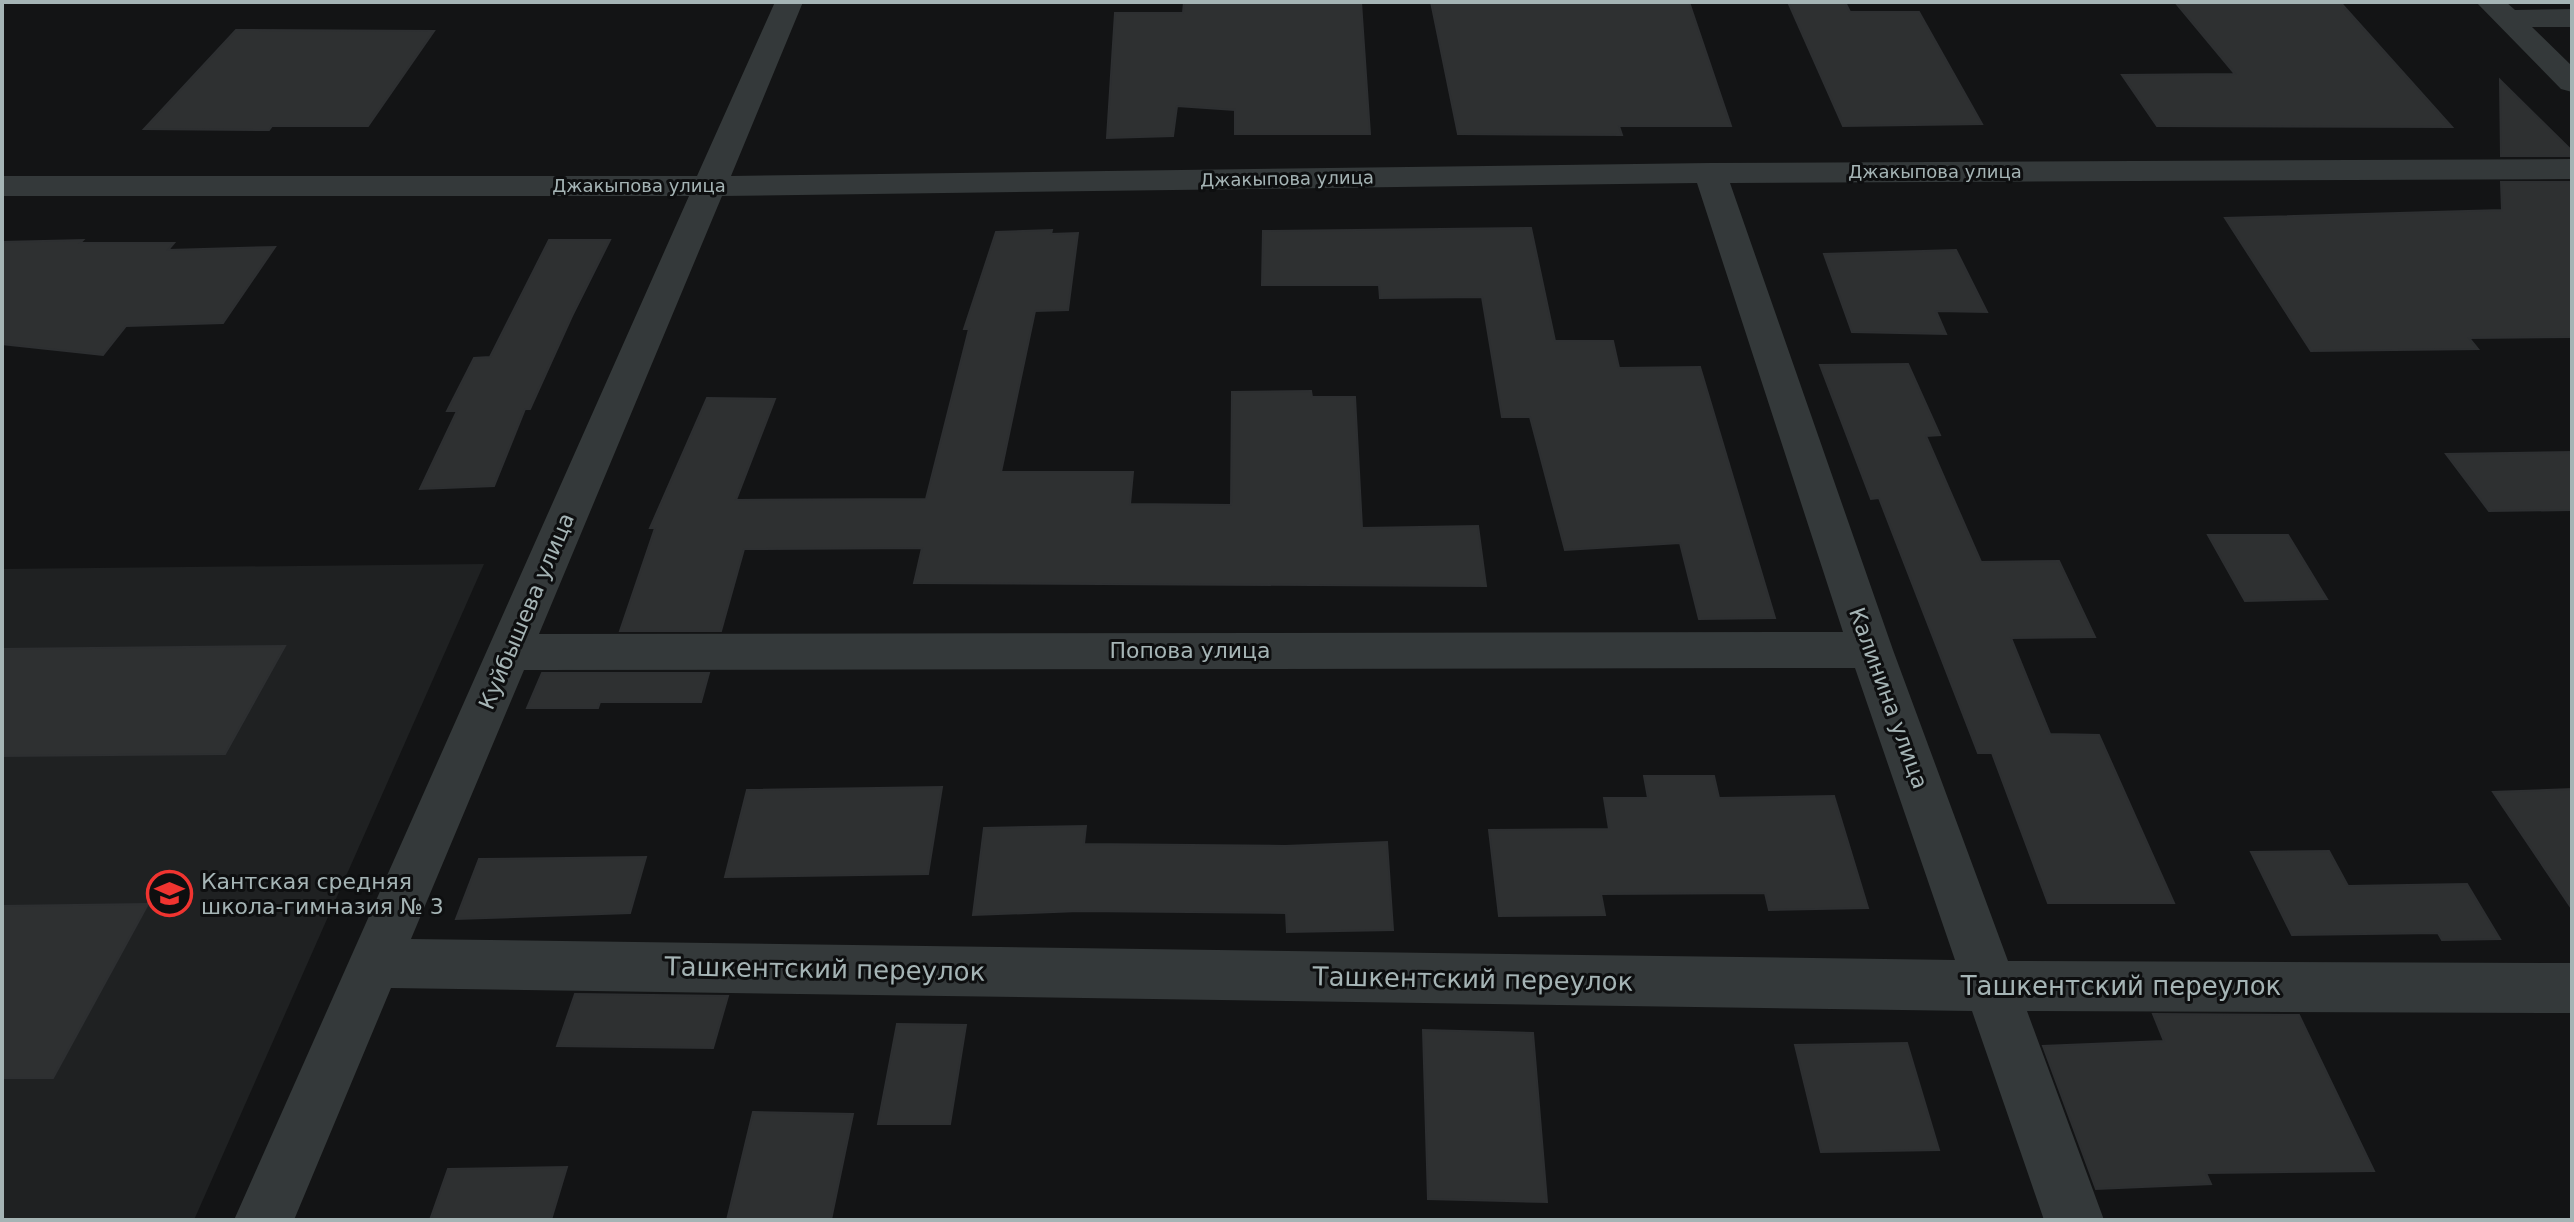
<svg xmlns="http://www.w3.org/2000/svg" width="2574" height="1222" font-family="'DejaVu Sans',sans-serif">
	<rect width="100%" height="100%" fill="#131415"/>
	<!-- built -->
	<polygon fill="#1f2122" points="484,564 194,1220 2,1220 2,569"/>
	<!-- building -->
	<g fill="#2e3031" stroke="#2d2f31" stroke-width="2">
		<polygon points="1184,2 1361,2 1370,134 1235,134 1235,110 1177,106 1173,136 1107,138 1115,13 1183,13"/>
		<polygon points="1431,2 1689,2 1731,126 1619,126 1622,135 1458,134"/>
		<polygon points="1788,2 1845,2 1850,12 1919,12 1982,124 1843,126"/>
		<polygon points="2175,2 2340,2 2452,127 2157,126 2122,75 2235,74"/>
		<polygon points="236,30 434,31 368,126 272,126 269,130 144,129"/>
		<polygon points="2500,80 2572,151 2572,156 2501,156"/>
		<polygon points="2501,182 2572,182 2572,337 2469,338 2478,349 2311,351 2225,218 2502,210"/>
		<polygon points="1531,228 1555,341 1613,341 1619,368 1700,367 1775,618 1699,619 1680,543 1565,550 1530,417 1502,417 1482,297 1380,298 1379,285 1262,285 1263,231"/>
		<polygon points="1052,230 1051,234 1078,233 1068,310 1035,311 1001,472 1133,472 1130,504 1231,505 1232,392 1311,391 1312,397 1355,397 1362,528 1478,526 1486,586 914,583 922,548 744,549 721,631 620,631 655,528 650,528 707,398 775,399 736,500 926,499 969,329 964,329 996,232"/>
		<polygon points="83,240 80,243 174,243 168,250 275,247 223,323 126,326 103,355 2,344 2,242"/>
		<polygon points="549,240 610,240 572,316 530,409 525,409 494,486 420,489 457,411 447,411 474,358 490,357"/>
		<polygon points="1956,250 1987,312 1936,311 1946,334 1852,332 1824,254"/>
		<polygon points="1908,364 1940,435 1926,436 1981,562 2059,561 2095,637 2011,638 2050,734 2099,735 2174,903 2048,903 1992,753 1978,753 1879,498 1871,499 1820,365"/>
		<polygon points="2572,452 2572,510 2489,511 2446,454"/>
		<polygon points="2208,535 2288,535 2327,599 2245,601"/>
		<polygon points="285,646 225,754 2,756 2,649"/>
		<polygon points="542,673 709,673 701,702 600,702 598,708 527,708"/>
		<polygon points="1644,776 1714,776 1719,798 1834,796 1868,908 1769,910 1765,893 1601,894 1605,915 1499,916 1489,830 1609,829 1604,798 1648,798"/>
		<polygon points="942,787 928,874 725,877 747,790"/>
		<polygon points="2572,789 2572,909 2493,792"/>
		<polygon points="1086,826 1084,844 1285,846 1387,842 1393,930 1287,932 1286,913 1079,911 973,915 984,828"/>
		<polygon points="2329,851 2348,886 2467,884 2500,939 2442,940 2438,933 2292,935 2251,852"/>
		<polygon points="646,857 630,913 456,919 479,859"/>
		<polygon points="148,904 53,1078 2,1078 2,906"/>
		<polygon points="575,994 728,996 713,1048 557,1046"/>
		<polygon points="2153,1014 2299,1015 2374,1171 2206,1173 2211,1184 2096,1189 2043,1046 2164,1041"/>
		<polygon points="897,1024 966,1025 950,1124 878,1124"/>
		<polygon points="1423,1030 1533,1033 1547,1202 1428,1199"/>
		<polygon points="1907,1043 1939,1150 1821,1152 1795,1045"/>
		<polygon points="753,1112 853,1114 831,1220 727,1220"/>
		<polygon points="567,1167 551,1220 430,1220 448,1169"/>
	</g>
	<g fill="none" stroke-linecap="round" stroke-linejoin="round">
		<!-- minor -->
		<g fill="#34393a" fill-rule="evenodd">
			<path d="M775,2H803L731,176L1710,163L2572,159V179L1730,183L1893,650L2008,961L2572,963V1013L2027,1011L2104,1220H2044L1972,1011L391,988L294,1220H234L689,196H2V176H697ZM1697,183L1843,632L539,634L722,196ZM1855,668L1955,960L411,939L524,670Z"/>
			<polygon points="2476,2 2506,2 2515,10 2572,9 2572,27 2532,27 2572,66 2572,92 2561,89"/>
		</g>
	</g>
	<!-- icons -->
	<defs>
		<symbol id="school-ring" viewBox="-11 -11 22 22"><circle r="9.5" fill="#0e0f10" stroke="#f03430" stroke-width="1.5"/><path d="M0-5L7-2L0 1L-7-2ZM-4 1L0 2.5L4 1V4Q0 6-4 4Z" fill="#f03430"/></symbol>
	</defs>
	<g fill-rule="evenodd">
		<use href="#school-ring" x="144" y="868" width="51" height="51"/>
	</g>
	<g text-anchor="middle" stroke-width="6" stroke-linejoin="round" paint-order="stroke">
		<!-- far-street labels -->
		<g font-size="18" fill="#a5b4b5" stroke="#0e0f10">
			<text x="1935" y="178">Джакыпова улица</text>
			<text transform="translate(1287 179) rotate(-1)" y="6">Джакыпова улица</text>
			<text x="639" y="192">Джакыпова улица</text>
		</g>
		<!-- street labels -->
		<g font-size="22" fill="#a5b4b5" stroke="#0e0f10">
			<text transform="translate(526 611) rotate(-67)" y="8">Куйбышева улица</text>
			<text x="1190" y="658">Попова улица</text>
			<text transform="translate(1889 698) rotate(70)" y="8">Калинина улица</text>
		</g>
		<!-- poi labels -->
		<g font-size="22" fill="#a5b4b5" stroke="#0e0f10" text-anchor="start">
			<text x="201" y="889">Кантская средняя<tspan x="201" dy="25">школа-гимназия № 3</tspan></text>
		</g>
		<!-- near-street labels -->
		<g font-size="26" fill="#a5b4b5" stroke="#0e0f10">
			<text transform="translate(825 969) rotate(1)" y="9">Ташкентский переулок</text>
			<text transform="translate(1473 979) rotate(1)" y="9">Ташкентский переулок</text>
			<text x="2121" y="995">Ташкентский переулок</text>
		</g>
	</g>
	<!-- border -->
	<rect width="2574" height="1222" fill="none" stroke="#a5b4b5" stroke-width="8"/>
</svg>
